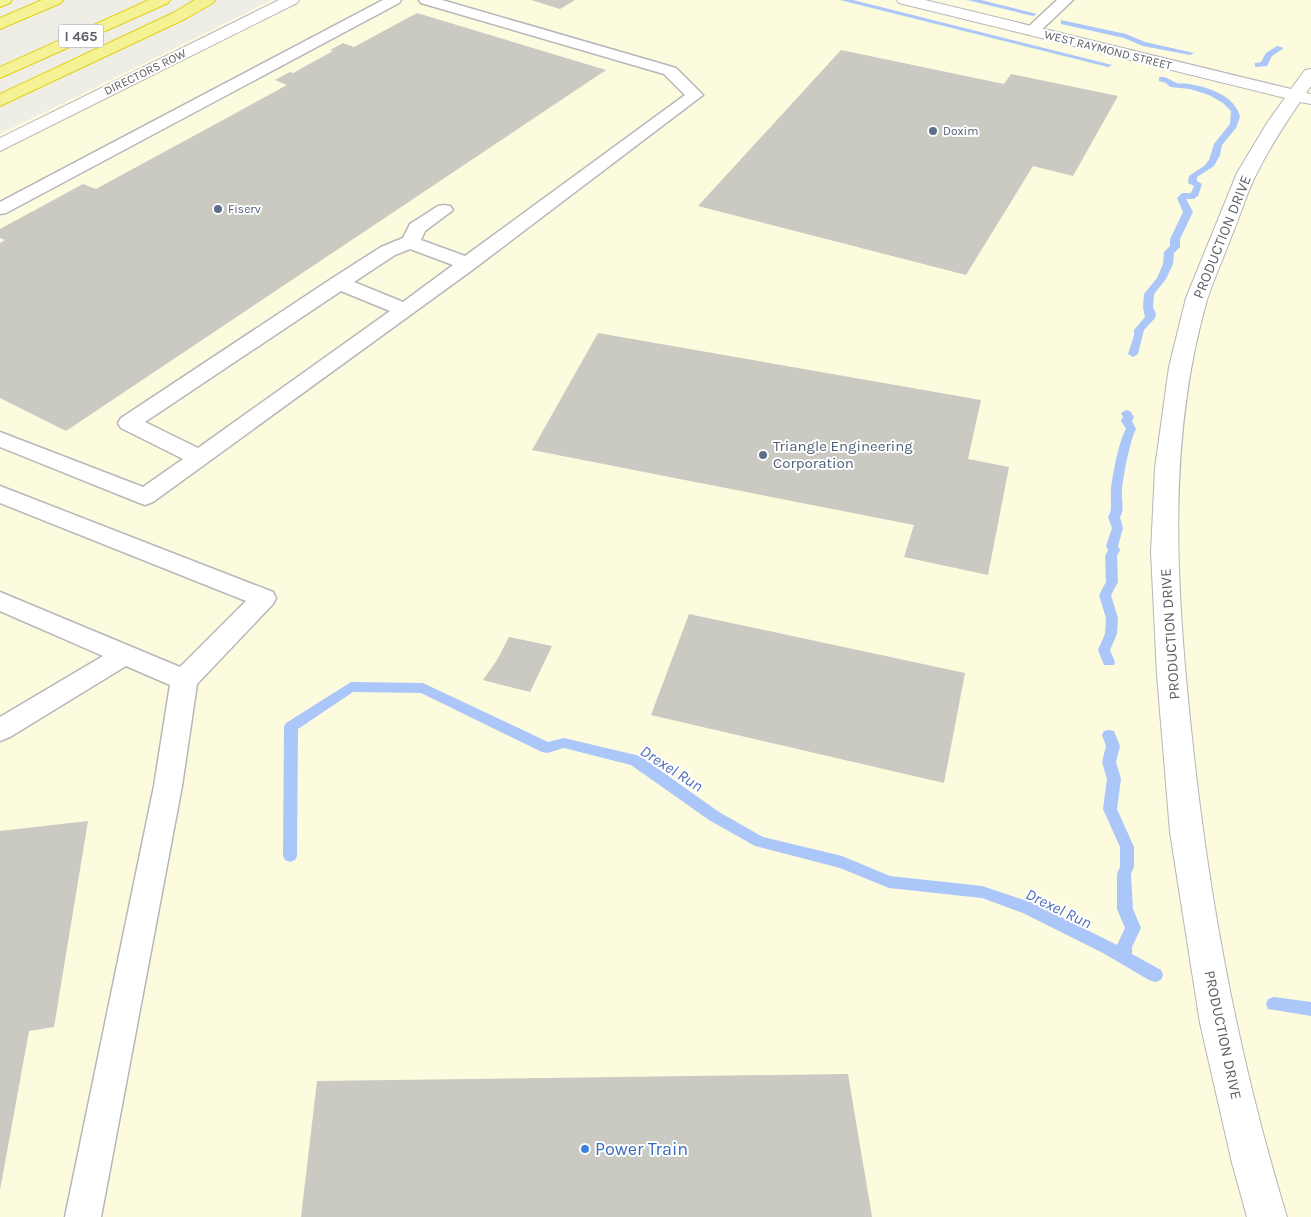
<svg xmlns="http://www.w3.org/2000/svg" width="1311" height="1217" font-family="Karla,sans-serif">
	<rect width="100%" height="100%" fill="#eeeee6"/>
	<!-- commercial -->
	<polygon fill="#fcfbde" points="272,0 1311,0 1311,1217 0,1217 0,134"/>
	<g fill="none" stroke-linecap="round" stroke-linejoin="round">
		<!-- stream -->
		<g fill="#abc6f9" fill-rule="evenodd">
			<polygon points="840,0 853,0 1112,65 1108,67"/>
			<polygon points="967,0 981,0 1037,14 1033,16"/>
			<polygon points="1061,20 1126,34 1145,42 1194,53 1190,55 1143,46 1124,38 1061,24"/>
			<polygon points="1277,46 1284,48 1272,56 1267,66 1255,67 1255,63 1261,62 1266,53"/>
			<path d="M1159,77C1167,76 1171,81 1177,83C1181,84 1185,83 1189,84C1208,87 1236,96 1240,117L1236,128L1222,145L1220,155L1214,166L1197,177V181L1202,184L1198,196L1194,199H1186L1193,212L1180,239V247L1174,253L1173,264L1166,279L1154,294L1153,307L1156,314L1155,318L1144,330L1138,354L1133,357L1128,354L1134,336V330L1145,317L1143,307L1144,294L1157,278L1163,264L1164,252L1170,246V239L1183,212L1177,198L1182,193H1191L1194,186L1188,183L1189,176L1204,166L1209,160L1214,144L1230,124L1231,111L1223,103L1209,95L1190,89L1170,87L1166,83L1159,81Z"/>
			<path d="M1126,410L1130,411L1134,417L1132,421L1136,429C1130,440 1123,477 1122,490C1121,499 1125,510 1120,517L1123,528L1118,546L1120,550L1117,556L1118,582L1111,595L1118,618L1117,634L1110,650L1115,662L1114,665H1104L1098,650L1105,634L1106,618L1099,595L1106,582L1105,556L1108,550L1106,546L1112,528L1108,517C1113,510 1110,499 1111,490C1112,477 1119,440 1126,429L1121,421L1123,417L1121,413Z"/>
			<polygon points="351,682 423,683 548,742 564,738 640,756 719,812 763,837 842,856 890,876 982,886 1033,903 1117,945 1125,928 1117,909 1117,874 1120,867 1120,847 1103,809 1107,779 1102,762 1106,746 1102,735 1104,731 1109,730 1114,731 1120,746 1116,762 1121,779 1117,809 1134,847 1134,867 1131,874 1133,909 1141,928 1132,947 1132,954 1161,970 1163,975 1161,980 1155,982 1149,980 1103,953 1023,913 982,898 889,888 840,868 755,846 709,820 631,765 564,748 547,753 542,752 421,693 353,692 298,729 297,856 295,860 290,862 285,860 283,856 284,727 286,723"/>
			<polygon points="1274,997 1311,1002 1311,1016 1268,1009 1266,1004 1268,999"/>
		</g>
	</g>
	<!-- building -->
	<g fill="#cac9c2">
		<polygon points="531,0 575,0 560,9"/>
		<polygon points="417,13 606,70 66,431 0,398 0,243 5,240 0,238 0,229 83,184 96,189 287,85 275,80 290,72 293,73 333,51 330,50 343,43 354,47"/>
		<polygon points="841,50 1004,84 1011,74 1118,96 1073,176 1033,166 966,275 698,206"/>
		<polygon points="598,333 981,400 968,459 1009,467 988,575 904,557 914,525 532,450"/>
		<polygon points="689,614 965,673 944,783 651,715"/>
		<polygon points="509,637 552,646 530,692 483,680 497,660"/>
		<polygon points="88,821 54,1027 29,1031 0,1190 0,831"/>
		<polygon points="848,1074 872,1217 301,1217 317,1081"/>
	</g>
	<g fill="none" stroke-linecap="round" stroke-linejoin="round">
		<defs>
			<g id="lane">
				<polygon points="383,0 401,0 399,3 6,213 0,214 0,202"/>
				<path d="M419,0H442L676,68L703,95L475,268L153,502L145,505L137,502L0,447V432L143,487L183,459L121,428L118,423L121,418L331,279L381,247L403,238L410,224L438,206L444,205L450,206L453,210L425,231L421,240L465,256L685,95L664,74L421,3ZM410,249L453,265L403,302L354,282L395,255ZM341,291L390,311L198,448L145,422Z"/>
				<polygon points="1057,0 1073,0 1037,34 1027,34 1025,31 1027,28"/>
				<polygon points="0,486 273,592 276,598 273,604 197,684 182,786 101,1217 65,1217 154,786 170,685 126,666 10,737 0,741 0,717 103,656 0,611 0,592 180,667 246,601 0,503"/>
			</g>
			<g id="street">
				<polygon points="279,0 299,0 297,3 0,151 0,138"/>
				<path d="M897,0H925L1291,89L1305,70L1311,69V86L1306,93L1311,94V104L1300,102C1285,124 1270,147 1258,171C1247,191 1241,214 1232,235C1224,257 1214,278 1207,300C1165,447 1177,598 1193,747C1210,906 1240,1064 1287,1217H1247L1232,1163L1200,1023L1170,832L1157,675L1151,552L1155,468L1169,367L1186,298L1237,173L1267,123L1285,98L899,3Z"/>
			</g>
			<g id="highway">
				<polygon points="0,0 12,0 10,3 0,7"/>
				<polygon points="42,0 63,0 61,3 0,29 0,18"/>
				<polygon points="149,0 170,0 168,3 0,78 0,67"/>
				<polygon points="195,0 215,0 213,3 185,19 0,106 0,94 173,13"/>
			</g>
		</defs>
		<!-- lane casing -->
		<use href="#lane" stroke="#b6b6bb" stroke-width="3"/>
		<!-- street casing -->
		<use href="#street" stroke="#b6b6bb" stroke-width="2"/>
		<!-- highway casing -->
		<use href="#highway" stroke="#e4cf11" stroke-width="2"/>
		<!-- lane -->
		<use href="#lane" fill="#fff" fill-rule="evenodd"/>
		<!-- street -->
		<use href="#street" fill="#fff" fill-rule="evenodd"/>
		<!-- highway -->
		<use href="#highway" fill="#f5f296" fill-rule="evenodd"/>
	</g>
	<!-- markers -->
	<g fill="#5c6f8a" stroke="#fff" stroke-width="2">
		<circle cx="933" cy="131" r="5"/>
		<circle cx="218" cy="209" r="5"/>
		<circle cx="763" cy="455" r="5"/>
	</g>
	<circle fill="#3f7fe0" stroke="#fff" stroke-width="2" cx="585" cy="1149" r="5"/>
	<g text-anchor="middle" stroke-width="4" stroke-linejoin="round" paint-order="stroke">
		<!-- far-street labels -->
		<g font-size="12" fill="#5d5f65" stroke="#fff">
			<text transform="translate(1108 50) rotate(14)" y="4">WEST RAYMOND STREET</text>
			<text transform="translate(145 72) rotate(-26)" y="4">DIRECTORS ROW</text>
		</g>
		<!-- far-service labels -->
		<g font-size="12" fill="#4e5e75" stroke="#fff" text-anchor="start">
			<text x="943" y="135">Doxim</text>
			<text x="228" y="213">Fiserv</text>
		</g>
		<!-- shield labels -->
		<rect fill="#fff" stroke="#8e8f93" stroke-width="1" x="58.5" y="24.5" width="45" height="23" rx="4"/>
		<g font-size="14" font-weight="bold" fill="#5d5f65">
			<text x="81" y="41">I 465</text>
		</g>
		<!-- street labels -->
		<g font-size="15" fill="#5d5f65" stroke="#fff">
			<text transform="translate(1222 237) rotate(-68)" y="5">PRODUCTION DRIVE</text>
			<text transform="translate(1170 634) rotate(-94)" y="5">PRODUCTION DRIVE</text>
			<text transform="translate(1223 1035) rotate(78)" y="5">PRODUCTION DRIVE</text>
		</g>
		<!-- service labels -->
		<g font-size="15" fill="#4e5e75" stroke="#fff" text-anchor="start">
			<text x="773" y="451">Triangle Engineering<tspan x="773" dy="17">Corporation</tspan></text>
		</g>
		<!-- water labels -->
		<g font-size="16" font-style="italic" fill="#4f6cbb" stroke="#fff">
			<text transform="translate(672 768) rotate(33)" y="6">Drexel Run</text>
			<text transform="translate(1059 908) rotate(26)" y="6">Drexel Run</text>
		</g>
		<!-- near-shop labels -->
		<g font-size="18" fill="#366cbe" stroke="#fff" text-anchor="start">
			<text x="595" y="1155">Power Train</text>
		</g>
	</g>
</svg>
